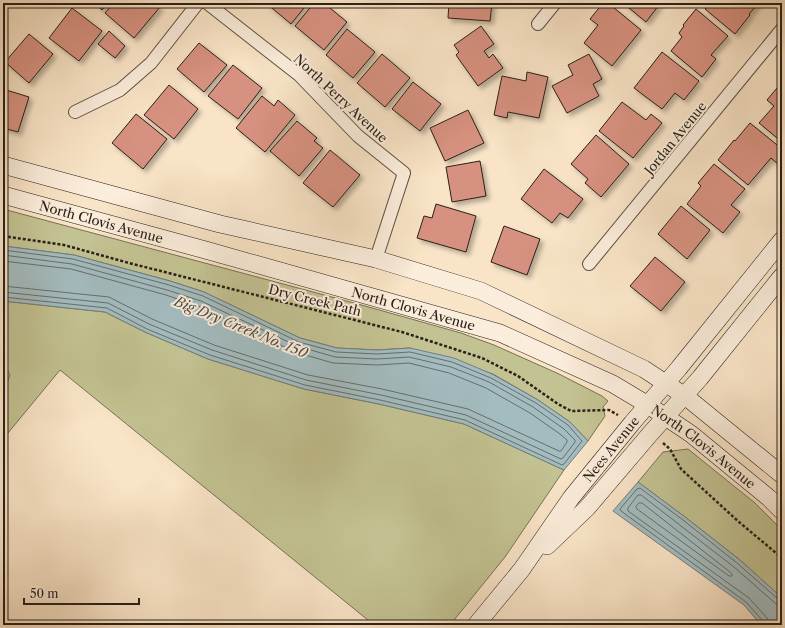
<svg xmlns="http://www.w3.org/2000/svg" width="785" height="628" font-family="'Libre Caslon Text',serif">
	<defs>
		<filter id="shadow"><feDropShadow dx="3.5" dy="3.5" stdDeviation="2" flood-color="#0004"/></filter>
	</defs>
	<rect width="100%" height="100%" fill="#f9e4c7"/>
	<filter id="stains"><feTurbulence type="fractalNoise" baseFrequency=".005" numOctaves="4"/><feColorMatrix values="0 0 0 0 .2 0 0 0 0 .09 0 0 0 0 .02 0 0 0 .5 -.17"/></filter>
	<radialGradient id="worn" r=".72"><stop offset=".6" stop-color="#630" stop-opacity="0"/><stop offset="1" stop-color="#630" stop-opacity=".3"/></radialGradient>
	<!-- green -->
	<g fill="#c3c292" stroke="#767155">
		<polygon points="3,209 358,304 461,333 494,345 559,374 602,396 608,401 603,407 605,416 588,441 570,422 538,400 493,374 410,348 377,350 337,348 300,338 204,292 170,281 74,255 3,246"/>
		<polygon points="3,301 105,312 145,332 208,359 304,389 379,404 464,424 564,470 505,557 450,625 374,625 60,370 3,439"/>
		<polygon points="688,449 755,503 782,530 782,598 740,560 685,517 638,482 663,452"/>
	</g>
	<!-- water -->
	<g fill="#a3bcc0" stroke="#727e7d">
		<polygon points="3,246 74,255 170,281 204,292 300,338 337,348 377,350 410,348 454,358 492,374 538,400 570,422 588,441 564,470 464,424 379,404 304,389 208,359 145,332 105,312 3,301"/>
		<polygon points="3,361 10,375 3,394"/>
		<polygon points="638,482 685,517 740,560 780,596 782,598 782,625 761,625 744,605 613,511"/>
	</g>
	<g fill="none" stroke-linecap="round" stroke-linejoin="round">
		<!-- shore -->
		<g stroke="#666e6c" stroke-width="1">
			<polyline points="3,250 73,259 169,285 203,296 299,342 336,352 377,354 410,352 452,362 491,378 536,403 568,425 581,440 582,441 564,464 562,465 465,420 380,400 305,385 210,355 147,329 107,308 3,297"/>
			<polyline points="3,255 72,264 167,290 201,301 297,346 335,357 377,359 409,357 451,367 489,382 533,407 564,429 575,440 575,442 563,458 561,459 466,415 381,395 306,380 212,350 149,324 108,303 3,292"/>
			<polyline points="3,261 71,269 166,295 198,306 295,352 333,363 377,365 409,363 449,373 486,388 530,413 560,434 567,440 567,442 561,451 559,451 468,409 382,389 308,375 214,345 152,319 109,297 3,286"/>
			<polygon points="639,503 642,503 730,572 732,574 732,576 729,576 637,509 636,507"/>
			<polyline points="764,625 763,621 746,602 621,511 620,509 637,489 640,488 683,520 737,563 778,599 782,600"/>
			<polyline points="769,625 769,621 767,618 749,598 628,511 628,508 638,495 641,495 734,567 775,603 778,605 782,605"/>
		</g>
	</g>
	<!-- building -->
	<g fill="#d79180" stroke="#292018" filter="url(#shadow)">
		<polygon points="95,3 108,3 102,10"/>
		<polygon points="114,3 154,3 160,7 134,38 105,13"/>
		<polygon points="266,3 308,3 291,24"/>
		<polygon points="314,3 324,3 347,22 324,50 295,26"/>
		<polygon points="449,3 492,3 490,21 448,18"/>
		<polygon points="603,3 608,3 641,30 612,66 584,43 598,25 590,19"/>
		<polygon points="623,3 657,3 659,5 646,22"/>
		<polygon points="710,3 759,3 749,14 750,15 735,34 705,9"/>
		<polygon points="72,8 102,31 79,61 49,38"/>
		<polygon points="696,9 728,36 711,55 716,59 702,77 671,51 682,37 679,33 684,26 683,25"/>
		<polygon points="481,26 494,44 484,51 489,58 493,54 503,68 478,86 456,55 459,52 454,45"/>
		<polygon points="347,29 375,52 353,78 326,55"/>
		<polygon points="109,31 125,46 115,58 98,44"/>
		<polygon points="29,34 53,54 29,83 5,62"/>
		<polygon points="199,43 227,65 204,92 177,69"/>
		<polygon points="662,52 699,81 684,100 675,93 662,109 634,88"/>
		<polygon points="382,54 410,78 385,107 357,83"/>
		<polygon points="589,54 602,79 593,84 599,96 567,113 552,86 573,75 568,65"/>
		<polygon points="233,65 262,88 238,119 208,96"/>
		<polygon points="527,72 548,77 539,118 508,112 507,118 494,115 502,76 526,81"/>
		<polygon points="413,82 441,104 420,131 392,109"/>
		<polygon points="782,82 782,142 759,123 774,106 767,100"/>
		<polygon points="169,85 198,109 174,139 144,115"/>
		<polygon points="3,89 29,97 18,132 3,128"/>
		<polygon points="262,96 274,106 278,100 295,115 265,152 236,128"/>
		<polygon points="622,102 646,120 651,114 662,123 633,158 599,131"/>
		<polygon points="468,110 484,143 445,161 430,128"/>
		<polygon points="136,114 167,139 143,169 112,143"/>
		<polygon points="297,121 317,138 314,141 323,148 299,176 270,151"/>
		<polygon points="750,123 782,149 782,159 778,164 771,158 748,185 718,160 734,140 735,141"/>
		<polygon points="596,135 629,164 601,197 585,183 588,179 571,164"/>
		<polygon points="330,150 360,175 333,207 303,183"/>
		<polygon points="480,161 486,196 452,202 446,167"/>
		<polygon points="714,164 745,189 731,205 740,212 723,233 687,204 701,186 698,183"/>
		<polygon points="544,169 583,199 568,218 560,213 552,223 521,199"/>
		<polygon points="436,204 476,216 466,252 417,238 424,216 432,218"/>
		<polygon points="681,206 710,230 687,259 658,234"/>
		<polygon points="504,226 540,239 527,275 491,262"/>
		<polygon points="655,257 685,282 661,311 630,286"/>
	</g>
	<g fill="none" stroke-linecap="round" stroke-linejoin="round">
		<defs>
			<g id="street">
				<polyline points="207,3 299,75 358,136 404,173 376,259"/>
				<polyline points="538,24 555,3"/>
				<polyline points="75,112 120,90 151,63 198,3"/>
				<polyline points="589,264 782,29"/>
			</g>
			<g id="secondary">
				<polyline points="3,165 220,224 376,259 481,291 644,369 685,396 782,475"/>
				<path id="s1" d="M3,195L209,251L500,333L613,384L648,405L691,434L769,498L782,511"/>
				<polyline points="547,546 587,508 650,434 700,378 782,276"/>
				<path id="s2" d="M476,625L522,569L571,498L632,423L679,368L782,240"/>
			</g>
		</defs>
		<!-- street casing -->
		<use href="#street" stroke="#5d5144" stroke-width="14"/>
		<!-- secondary casing -->
		<use href="#secondary" stroke="#292018" stroke-width="18"/>
		<!-- path -->
		<g stroke="#292018" stroke-width="2.5" stroke-dasharray="3 2" stroke-linecap="butt">
			<polyline points="3,236 64,245 129,263 402,332 482,358 518,376 558,404 571,411 609,410 618,415"/>
			<polyline points="663,443 670,449 681,469 739,522 782,558"/>
		</g>
		<!-- street -->
		<use href="#street" stroke="#fbeddb" stroke-width="12"/>
		<!-- secondary -->
		<use href="#secondary" stroke="#fbeddb" stroke-width="17"/>
	</g>
	<g text-anchor="middle" stroke-width="4" stroke-linejoin="round" paint-order="stroke">
		<!-- street labels -->
		<g font-size="13" fill="#292018" stroke="#fbeddb">
			<text transform="translate(341 98) rotate(43)" y="5">North Perry Avenue</text>
			<text transform="translate(675 138) rotate(-51)" y="5">Jordan Avenue</text>
			<text dy="5" stroke="none"><textPath href="#s1" startOffset="102">North Clovis Avenue</textPath></text>
			<text transform="translate(315 300) rotate(14)" y="5">Dry Creek Path</text>
			<text dy="5" stroke="none"><textPath href="#s1" startOffset="426">North Clovis Avenue</textPath></text>
			<text dy="5" stroke="none"><textPath href="#s1" startOffset="750">North Clovis Avenue</textPath></text>
			<text dy="5" stroke="none"><textPath href="#s2" startOffset="222">Nees Avenue</textPath></text>
		</g>
		<!-- water labels -->
		<g font-size="14" font-style="italic" fill="#4e4f4a" stroke="#fbeddb">
			<text transform="translate(241 327) rotate(22)" y="5">Big Dry Creek No. 150</text>
		</g>
	</g>
	<!-- margin -->
	<rect width="785" height="628" fill="none" stroke="#f9e4c7" stroke-width="16"/>
	<rect x="4" y="4" width="777" height="620" fill="none" stroke="#292018" stroke-width="2"/>
	<rect x="8" y="8" width="769" height="612" fill="none" stroke="#292018"/>
	<!-- scale -->
	<path d="M24 598v6h115v-6" fill="none" stroke="#292018" stroke-width="2"/>
	<text x="30" y="598" font-size="12" fill="#292018" stroke="#fbeddb" stroke-width="3" paint-order="stroke">50 m</text>
	<rect width="100%" height="100%" filter="url(#stains)"/>
	<rect width="100%" height="100%" fill="url(#worn)"/>
</svg>
